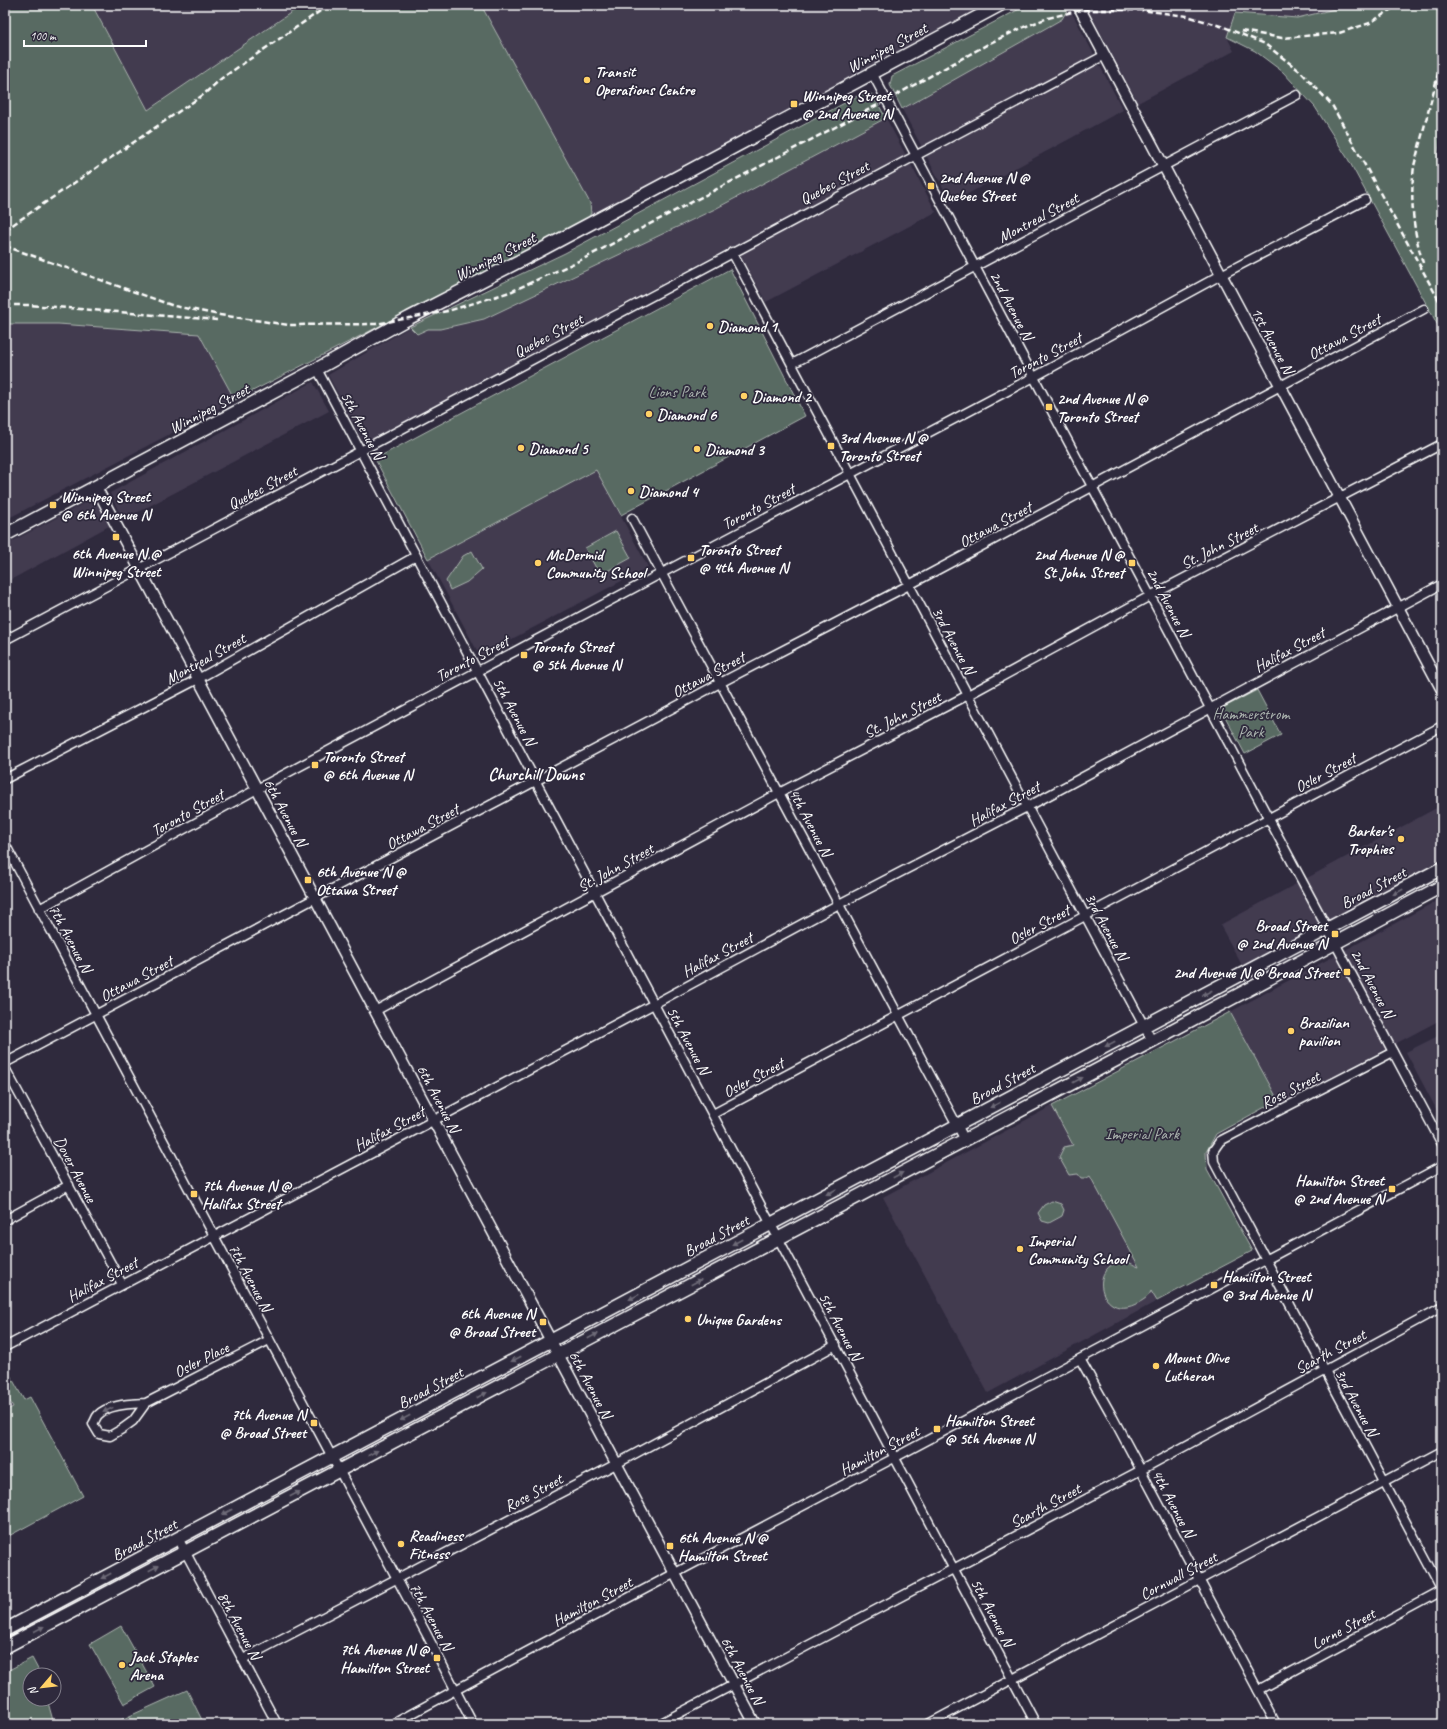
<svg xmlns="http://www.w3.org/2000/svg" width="1447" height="1729" font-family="Caveat,sans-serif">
	<rect width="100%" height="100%" fill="#2f2a3d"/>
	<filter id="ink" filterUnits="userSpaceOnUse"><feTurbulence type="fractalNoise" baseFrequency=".025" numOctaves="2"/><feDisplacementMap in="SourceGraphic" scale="8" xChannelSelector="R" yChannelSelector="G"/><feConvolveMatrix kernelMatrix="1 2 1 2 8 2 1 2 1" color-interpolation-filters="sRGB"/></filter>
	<g filter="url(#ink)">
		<!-- built -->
		<g fill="#423a50">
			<polygon points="92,5 301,5 148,110"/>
			<polygon points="481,5 984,5 587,220"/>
			<polygon points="1086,5 1352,5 1297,18 1235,13 1227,37 1234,51 1138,103"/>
			<polygon points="1069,7 1123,110 951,203 902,109 1062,19"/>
			<polygon points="1442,117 1442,190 1437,161"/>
			<polygon points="886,118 936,212 766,302 735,245 364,443 328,375 410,327 417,334 428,329 440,329 484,319 715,209"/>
			<polygon points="5,324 58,324 199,334 235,400 5,520"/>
			<polygon points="313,382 329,411 123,520 110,493"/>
			<polygon points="596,470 648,567 480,656 428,559"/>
			<polygon points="94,498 109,526 5,583 5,545"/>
			<polygon points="1442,805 1442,859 1243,967 1220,925"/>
			<polygon points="1442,898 1442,1019 1280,1105 1230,1012"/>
			<polygon points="1442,1034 1442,1120 1406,1052"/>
			<polygon points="1052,1106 1157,1301 988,1393 883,1197"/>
		</g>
		<!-- green -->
		<g fill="#596b62" stroke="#acb5b0">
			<polygon points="5,5 92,5 148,110 302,5 481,5 590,203 591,213 587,220 235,400 199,334 58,324 5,324"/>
			<polygon points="1027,5 1068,5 1069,7 1062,19 902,109 890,85 892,76"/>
			<polygon points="1352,5 1442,5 1442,117 1437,161 1442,190 1442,333 1348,159 1315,107 1283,72 1255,51 1227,37 1235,13 1297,18"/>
			<polygon points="865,92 873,95 886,118 715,209 484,319 440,329 428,329 417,334 410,327 565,253"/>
			<polygon points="730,269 805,416 621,515 596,470 428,559 375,459"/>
			<polygon points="616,531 631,558 600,575 585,548"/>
			<polygon points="472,551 482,569 467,582 450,590 446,581 463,556"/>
			<polygon points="1257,690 1281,735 1245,754 1221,709"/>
			<path d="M1230,1012L1278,1100L1216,1134L1206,1152L1207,1169L1252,1251L1157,1301L1151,1291C1149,1297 1142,1301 1136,1304C1099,1322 1086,1261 1126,1262C1130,1262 1135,1266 1139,1267L1090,1176L1087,1178H1081L1078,1174L1069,1175L1059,1157L1064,1147L1073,1145L1052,1106Z"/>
			<polygon points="1052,1201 1061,1204 1064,1210 1062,1216 1049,1223 1042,1221 1038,1213 1044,1205"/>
			<polygon points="5,1366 24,1400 30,1397 83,1496 5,1538 5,1411 13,1407 5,1392"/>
			<polygon points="121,1626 155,1687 124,1704 90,1644"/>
			<polygon points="32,1658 41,1675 30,1675 30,1699 47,1699 54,1724 5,1724 5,1672"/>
			<polygon points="187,1690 204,1724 112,1724"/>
		</g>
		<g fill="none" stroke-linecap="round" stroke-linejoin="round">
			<defs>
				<g id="minor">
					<polyline points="872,73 1442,1144"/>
					<polyline points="732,252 1152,1041"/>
					<polyline points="792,364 1297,95"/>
					<polyline points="317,369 1036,1724"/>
					<polyline points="632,518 965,1140"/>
					<polyline points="5,640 1105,55"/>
					<polyline points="5,779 198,679 416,556"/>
					<polyline points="5,844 427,1635 473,1724"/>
					<polyline points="39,909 257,789 662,573 1034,377 1221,275 1365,200"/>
					<polyline points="375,1011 779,793 968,695 1150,596 1442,444"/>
					<polyline points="1393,1052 1220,1141 1213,1151 1214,1162 1442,1590"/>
					<polyline points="5,1063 720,683 909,585 1424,309"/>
					<polyline points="5,1068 122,1284"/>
					<polyline points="713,1114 1442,726"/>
					<polyline points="5,1220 69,1185"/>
					<polyline points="5,1347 654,1004 839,904 1027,807 1442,584"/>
					<polyline points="1080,1359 1111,1414 1276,1724"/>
					<path d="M146,1403L133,1421L122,1429L110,1436L99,1434L93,1424C95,1421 96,1417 98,1415C108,1404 132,1404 146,1403L269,1340"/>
					<polyline points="178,1538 277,1724"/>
					<polyline points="243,1659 616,1464 836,1345"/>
					<polyline points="1258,1690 1442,1591"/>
					<path d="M393,1724C559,1633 727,1546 894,1458C1077,1362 1259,1263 1442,1166"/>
					<polyline points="659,1724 1141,1470 1442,1307"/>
					<polyline points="928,1724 1442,1451"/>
				</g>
				<g id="tertiary">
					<polyline points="1078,5 1442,690"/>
					<polyline points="96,487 755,1724"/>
				</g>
				<g id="secondary">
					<polyline points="5,535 317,369 409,318 537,252 1000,5"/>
					<polyline points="5,1630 1442,868"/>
					<polyline points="5,1647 1152,1041 1442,886"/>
				</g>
			</defs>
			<!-- minor casing -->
			<use href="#minor" stroke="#fff" stroke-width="11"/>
			<!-- tertiary casing -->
			<use href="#tertiary" stroke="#fff" stroke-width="13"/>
			<!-- secondary casing -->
			<use href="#secondary" stroke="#fff" stroke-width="15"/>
			<!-- minor -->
			<use href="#minor" stroke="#2f2a3d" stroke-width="8"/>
			<!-- tertiary -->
			<use href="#tertiary" stroke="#2f2a3d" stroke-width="10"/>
			<!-- secondary -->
			<use href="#secondary" stroke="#2f2a3d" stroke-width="12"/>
			<!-- rail -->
			<g stroke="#fff" stroke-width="2.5" stroke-dasharray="6 3" stroke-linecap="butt">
				<polyline points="1241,31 1282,38 1339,33 1370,23 1398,5"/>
				<polyline points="5,230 203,95 222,78 329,5"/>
				<polyline points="5,246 174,306 220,315 289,325 376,324 448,311 510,292 583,259 887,100 990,43 1024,27 1048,18 1081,10 1141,10 1187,16 1224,27 1265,44 1301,72 1332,105 1442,306"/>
				<polyline points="1442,251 1439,274 1442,290"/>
				<path d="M1423,263C1413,231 1410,200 1414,166L1442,59"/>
				<polyline points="5,305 30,305 217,320"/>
			</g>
		</g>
		<!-- one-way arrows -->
		<defs><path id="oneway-solid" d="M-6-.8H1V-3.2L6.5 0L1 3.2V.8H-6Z"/></defs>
		<g fill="#6d6a77">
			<use href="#oneway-solid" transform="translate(1398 892) rotate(152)"/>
			<use href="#oneway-solid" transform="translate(1207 993) rotate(152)"/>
			<use href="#oneway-solid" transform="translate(1110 1044) rotate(152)"/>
			<use href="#oneway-solid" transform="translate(1078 1080) rotate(-28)"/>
			<use href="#oneway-solid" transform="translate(995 1105) rotate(152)"/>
			<use href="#oneway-solid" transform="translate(898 1175) rotate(-28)"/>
			<use href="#oneway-solid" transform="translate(831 1192) rotate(152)"/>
			<use href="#oneway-solid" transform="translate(737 1242) rotate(152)"/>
			<use href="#oneway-solid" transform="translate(696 1282) rotate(-28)"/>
			<use href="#oneway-solid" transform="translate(634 1297) rotate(152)"/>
			<use href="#oneway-solid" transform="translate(593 1336) rotate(-28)"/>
			<use href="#oneway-solid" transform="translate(516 1359) rotate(152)"/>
			<use href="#oneway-solid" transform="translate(482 1395) rotate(-28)"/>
			<use href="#oneway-solid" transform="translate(108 1410) rotate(154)"/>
			<use href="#oneway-solid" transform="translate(405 1418) rotate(152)"/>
			<use href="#oneway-solid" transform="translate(373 1453) rotate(-28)"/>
			<use href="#oneway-solid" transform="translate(295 1494) rotate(-28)"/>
			<use href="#oneway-solid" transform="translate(227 1512) rotate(152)"/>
			<use href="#oneway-solid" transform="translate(154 1568) rotate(-28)"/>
			<use href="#oneway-solid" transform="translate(106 1576) rotate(152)"/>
			<use href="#oneway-solid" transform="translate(39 1629) rotate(-28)"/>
		</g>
	</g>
	<!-- markers -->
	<g fill="#ffd166" stroke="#2f2a3d" stroke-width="1.5">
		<circle cx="587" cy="80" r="4"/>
		<rect x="790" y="100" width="8" height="8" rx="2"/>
		<rect x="927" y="182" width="8" height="8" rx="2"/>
		<circle cx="710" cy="326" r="4"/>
		<circle cx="744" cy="396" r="4"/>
		<rect x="1045" y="403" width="8" height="8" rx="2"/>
		<circle cx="649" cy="414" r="4"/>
		<rect x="827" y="442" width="8" height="8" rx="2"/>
		<circle cx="521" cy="448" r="4"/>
		<circle cx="697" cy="449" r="4"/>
		<circle cx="631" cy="491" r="4"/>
		<rect x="49" y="501" width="8" height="8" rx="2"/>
		<rect x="112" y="533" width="8" height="8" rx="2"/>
		<rect x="687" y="554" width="8" height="8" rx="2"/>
		<circle cx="538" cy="563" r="4"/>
		<rect x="1128" y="559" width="8" height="8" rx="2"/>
		<rect x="520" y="651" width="8" height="8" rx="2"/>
		<rect x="311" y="761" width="8" height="8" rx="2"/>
		<circle cx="1401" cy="839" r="4"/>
		<rect x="304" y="876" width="8" height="8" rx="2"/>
		<rect x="1331" y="930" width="8" height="8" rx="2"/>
		<rect x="1343" y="968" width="8" height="8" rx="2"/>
		<circle cx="1291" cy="1031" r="4"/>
		<rect x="1388" y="1185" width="8" height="8" rx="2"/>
		<rect x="190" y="1190" width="8" height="8" rx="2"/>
		<circle cx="1020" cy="1249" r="4"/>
		<rect x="1210" y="1281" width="8" height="8" rx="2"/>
		<circle cx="688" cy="1319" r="4"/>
		<rect x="539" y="1318" width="8" height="8" rx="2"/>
		<circle cx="1156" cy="1366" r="4"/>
		<rect x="310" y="1419" width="8" height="8" rx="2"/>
		<rect x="933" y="1425" width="8" height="8" rx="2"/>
		<circle cx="401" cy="1544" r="4"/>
		<rect x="666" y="1542" width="8" height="8" rx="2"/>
		<rect x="433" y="1654" width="8" height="8" rx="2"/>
		<circle cx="122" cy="1665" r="4"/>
	</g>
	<g text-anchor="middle" stroke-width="3.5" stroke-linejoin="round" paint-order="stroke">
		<!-- street labels -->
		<g font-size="16" fill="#fff" stroke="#2f2a3d">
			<text transform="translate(887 47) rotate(-28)" y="6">Winnipeg Street</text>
			<text transform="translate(834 182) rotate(-28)" y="6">Quebec Street</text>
			<text transform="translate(1038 217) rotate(-28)" y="6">Montreal Street</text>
			<text transform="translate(495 256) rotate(-27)" y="6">Winnipeg Street</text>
			<text transform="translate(1012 305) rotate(62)" y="6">2nd Avenue N</text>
			<text transform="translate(548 335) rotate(-28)" y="6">Quebec Street</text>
			<text transform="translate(1344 336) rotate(-28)" y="6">Ottawa Street</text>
			<text transform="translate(1273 340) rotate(62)" y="6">1st Avenue N</text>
			<text transform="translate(1045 355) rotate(-28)" y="6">Toronto Street</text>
			<text transform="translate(209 408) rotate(-28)" y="6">Winnipeg Street</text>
			<text transform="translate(363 425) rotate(62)" y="6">5th Avenue N</text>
			<text transform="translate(262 487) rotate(-28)" y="6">Quebec Street</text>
			<text transform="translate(758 506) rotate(-28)" y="6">Toronto Street</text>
			<text transform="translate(995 524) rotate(-28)" y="6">Ottawa Street</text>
			<text transform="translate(1219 545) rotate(-27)" y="6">St. John Street</text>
			<text transform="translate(1169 602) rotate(62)" y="6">2nd Avenue N</text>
			<text transform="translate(954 640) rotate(62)" y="6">3rd Avenue N</text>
			<text transform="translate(1289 649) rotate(-28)" y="6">Halifax Street</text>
			<text transform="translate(205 658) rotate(-29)" y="6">Montreal Street</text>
			<text transform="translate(472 658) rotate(-28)" y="6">Toronto Street</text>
			<text transform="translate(708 674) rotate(-28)" y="6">Ottawa Street</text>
			<text transform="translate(515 711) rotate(62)" y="6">5th Avenue N</text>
			<text transform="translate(902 714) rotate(-27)" y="6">St. John Street</text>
			<text transform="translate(1325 772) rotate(-28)" y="6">Osler Street</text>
			<text transform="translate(1004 803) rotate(-28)" y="6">Halifax Street</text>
			<text transform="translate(187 812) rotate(-29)" y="6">Toronto Street</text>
			<text transform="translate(286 812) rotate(62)" y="6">6th Avenue N</text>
			<text transform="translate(811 822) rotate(62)" y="6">4th Avenue N</text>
			<text transform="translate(422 826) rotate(-28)" y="6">Ottawa Street</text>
			<text transform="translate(615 867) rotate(-29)" y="6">St. John Street</text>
			<text transform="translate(1373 887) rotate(-28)" y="6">Broad Street</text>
			<text transform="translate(1039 924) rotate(-28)" y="6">Osler Street</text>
			<text transform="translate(1107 926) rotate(62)" y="6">3rd Avenue N</text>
			<text transform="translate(71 938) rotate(62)" y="6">7th Avenue N</text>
			<text transform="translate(717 954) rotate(-28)" y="6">Halifax Street</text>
			<text transform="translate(136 978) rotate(-28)" y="6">Ottawa Street</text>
			<text transform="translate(1373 983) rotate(62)" y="6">2nd Avenue N</text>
			<text transform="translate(689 1040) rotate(62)" y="6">5th Avenue N</text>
			<text transform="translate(753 1077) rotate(-28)" y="6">Osler Street</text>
			<text transform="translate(1002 1083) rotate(-28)" y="6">Broad Street</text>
			<text transform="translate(1290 1089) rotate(-27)" y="6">Rose Street</text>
			<text transform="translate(439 1098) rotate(62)" y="6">6th Avenue N</text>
			<text transform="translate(389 1128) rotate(-28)" y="6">Halifax Street</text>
			<text transform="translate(76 1169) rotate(62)" y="6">Dover Avenue</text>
			<text transform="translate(716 1235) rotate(-28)" y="6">Broad Street</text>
			<text transform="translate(251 1277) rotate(62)" y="6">7th Avenue N</text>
			<text transform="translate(102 1279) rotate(-28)" y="6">Halifax Street</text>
			<text transform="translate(841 1326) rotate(62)" y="6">5th Avenue N</text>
			<text transform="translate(1330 1351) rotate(-28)" y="6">Scarth Street</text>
			<text transform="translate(201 1359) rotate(-27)" y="6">Osler Place</text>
			<text transform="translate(591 1384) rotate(62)" y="6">6th Avenue N</text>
			<text transform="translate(430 1387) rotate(-28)" y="6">Broad Street</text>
			<text transform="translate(1357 1402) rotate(62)" y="6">3rd Avenue N</text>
			<text transform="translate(879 1450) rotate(-28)" y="6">Hamilton Street</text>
			<text transform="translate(533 1492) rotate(-28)" y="6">Rose Street</text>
			<text transform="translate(1174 1503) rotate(62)" y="6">4th Avenue N</text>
			<text transform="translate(1045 1505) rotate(-28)" y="6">Scarth Street</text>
			<text transform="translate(144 1539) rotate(-28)" y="6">Broad Street</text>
			<text transform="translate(1178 1575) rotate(-28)" y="6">Cornwall Street</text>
			<text transform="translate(592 1601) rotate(-28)" y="6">Hamilton Street</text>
			<text transform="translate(993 1612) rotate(62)" y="6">5th Avenue N</text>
			<text transform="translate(432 1616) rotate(62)" y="6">7th Avenue N</text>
			<text transform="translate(240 1625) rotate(62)" y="6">8th Avenue N</text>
			<text transform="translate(1343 1628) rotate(-28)" y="6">Lorne Street</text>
			<text transform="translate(743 1670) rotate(62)" y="6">6th Avenue N</text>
		</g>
		<!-- poi labels -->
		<g font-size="16" font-weight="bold" fill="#fff" stroke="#2f2a3d" text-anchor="start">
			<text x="595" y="77">Transit<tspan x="595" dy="18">Operations Centre</tspan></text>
			<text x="802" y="101">Winnipeg Street<tspan x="802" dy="18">@ 2nd Avenue N</tspan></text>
			<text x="939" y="183">2nd Avenue N @<tspan x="939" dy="18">Quebec Street</tspan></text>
			<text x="718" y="332">Diamond 1</text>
			<text x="752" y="402">Diamond 2</text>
			<text x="1057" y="404">2nd Avenue N @<tspan x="1057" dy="18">Toronto Street</tspan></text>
			<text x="657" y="420">Diamond 6</text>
			<text x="839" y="443">3rd Avenue N @<tspan x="839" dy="18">Toronto Street</tspan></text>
			<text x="529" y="454">Diamond 5</text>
			<text x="705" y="455">Diamond 3</text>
			<text x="639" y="497">Diamond 4</text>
			<text x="61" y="502">Winnipeg Street<tspan x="61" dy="18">@ 6th Avenue N</tspan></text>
			<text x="699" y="555">Toronto Street<tspan x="699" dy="18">@ 4th Avenue N</tspan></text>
			<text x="116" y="559" text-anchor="middle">6th Avenue N @<tspan x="116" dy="18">Winnipeg Street</tspan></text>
			<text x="546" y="560">McDermid<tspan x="546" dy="18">Community School</tspan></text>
			<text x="1124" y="560" text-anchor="end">2nd Avenue N @<tspan x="1124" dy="18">St John Street</tspan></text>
			<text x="532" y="652">Toronto Street<tspan x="532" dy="18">@ 5th Avenue N</tspan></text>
			<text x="323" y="762">Toronto Street<tspan x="323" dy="18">@ 6th Avenue N</tspan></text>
			<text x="1393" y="836" text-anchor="end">Barker's<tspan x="1393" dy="18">Trophies</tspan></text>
			<text x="316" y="877">6th Avenue N @<tspan x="316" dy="18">Ottawa Street</tspan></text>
			<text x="1327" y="931" text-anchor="end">Broad Street<tspan x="1327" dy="18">@ 2nd Avenue N</tspan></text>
			<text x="1339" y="978" text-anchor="end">2nd Avenue N @ Broad Street</text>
			<text x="1299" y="1028">Brazilian<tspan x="1299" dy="18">pavilion</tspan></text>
			<text x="1384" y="1186" text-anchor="end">Hamilton Street<tspan x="1384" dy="18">@ 2nd Avenue N</tspan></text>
			<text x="202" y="1191">7th Avenue N @<tspan x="202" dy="18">Halifax Street</tspan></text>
			<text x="1028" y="1246">Imperial<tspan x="1028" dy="18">Community School</tspan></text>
			<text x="1222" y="1282">Hamilton Street<tspan x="1222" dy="18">@ 3rd Avenue N</tspan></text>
			<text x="535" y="1319" text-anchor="end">6th Avenue N<tspan x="535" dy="18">@ Broad Street</tspan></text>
			<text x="696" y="1325">Unique Gardens</text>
			<text x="1164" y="1363">Mount Olive<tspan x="1164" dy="18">Lutheran</tspan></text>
			<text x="306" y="1420" text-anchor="end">7th Avenue N<tspan x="306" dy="18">@ Broad Street</tspan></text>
			<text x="945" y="1426">Hamilton Street<tspan x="945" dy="18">@ 5th Avenue N</tspan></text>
			<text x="409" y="1541">Readiness<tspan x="409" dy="18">Fitness</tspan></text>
			<text x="678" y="1543">6th Avenue N @<tspan x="678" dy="18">Hamilton Street</tspan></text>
			<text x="429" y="1655" text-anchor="end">7th Avenue N @<tspan x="429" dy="18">Hamilton Street</tspan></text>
			<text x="130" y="1662">Jack Staples<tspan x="130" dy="18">Arena</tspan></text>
		</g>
		<!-- park labels -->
		<g font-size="16" fill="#acb5b0" stroke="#2f2a3d">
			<text x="677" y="397">Lions Park</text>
			<text x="1251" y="719">Hammerstrom<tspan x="1251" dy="18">Park</tspan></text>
			<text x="1142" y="1139">Imperial Park</text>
		</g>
		<!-- neighbourhood labels -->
		<g font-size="17" font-weight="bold" fill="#fff" stroke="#2f2a3d">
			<text x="536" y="780">Churchill Downs</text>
		</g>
	</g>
	<!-- margin -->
	<rect width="1447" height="1729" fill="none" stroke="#2f2a3d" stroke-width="20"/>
	<rect x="10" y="10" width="1427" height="1709" fill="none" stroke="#fff" stroke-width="1.5" filter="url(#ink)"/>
	<!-- north arrow -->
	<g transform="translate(42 1687) rotate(242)"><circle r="19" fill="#2f2a3d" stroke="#827f8b"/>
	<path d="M0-3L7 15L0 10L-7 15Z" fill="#ffd166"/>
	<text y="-6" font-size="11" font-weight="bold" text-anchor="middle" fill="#ffffff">N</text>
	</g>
	<!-- scale -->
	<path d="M24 40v6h122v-6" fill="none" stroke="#ffffff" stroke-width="2"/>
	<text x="30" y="40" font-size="12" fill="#ffffff" stroke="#2f2a3d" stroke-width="3" paint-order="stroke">100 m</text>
</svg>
